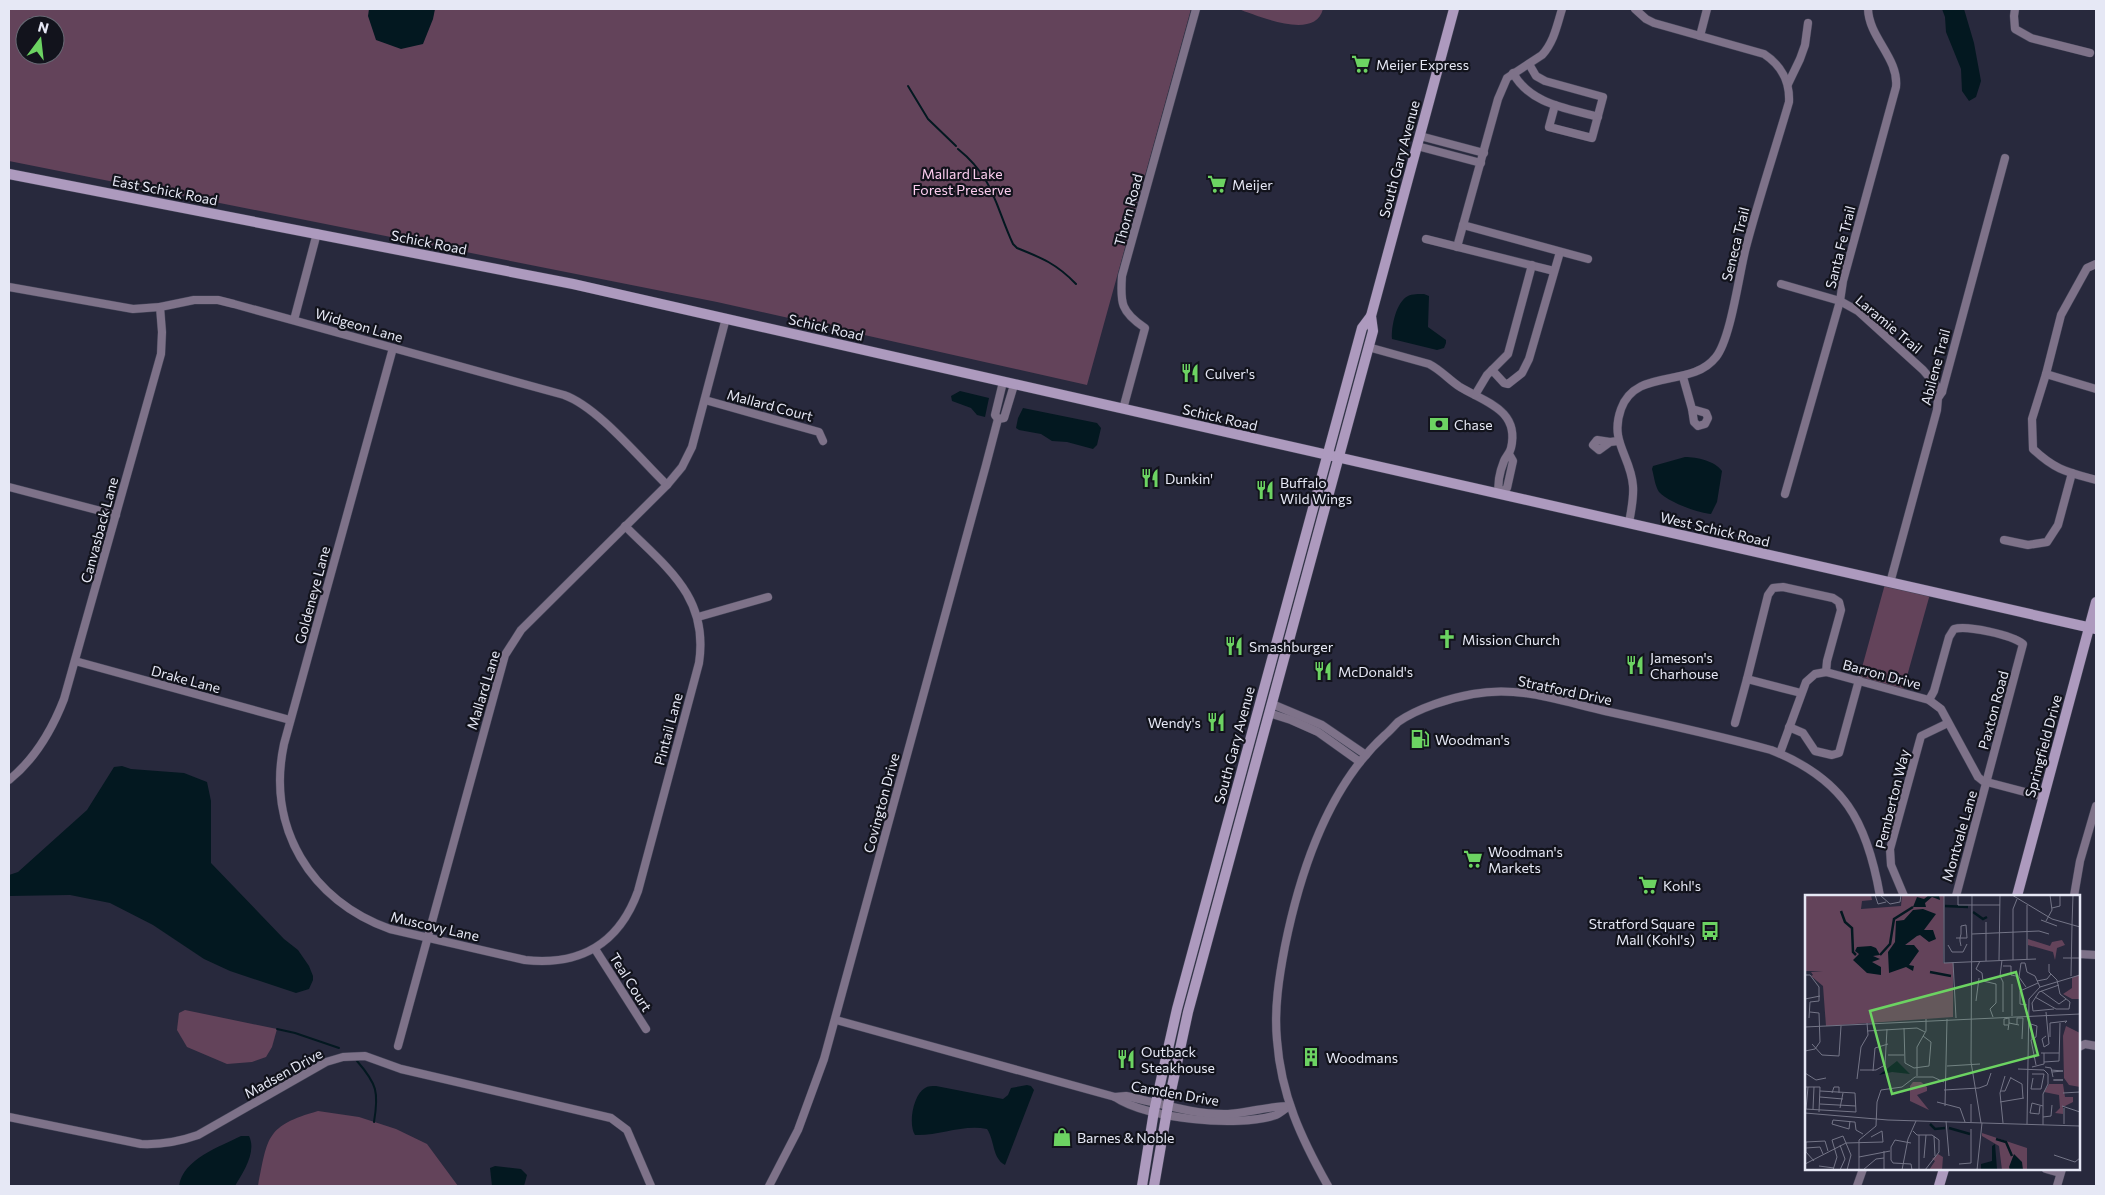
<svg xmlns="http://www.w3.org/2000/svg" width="2105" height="1195" viewBox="0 0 2105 1195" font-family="Commissioner,sans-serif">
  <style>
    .green { fill: #63435a; fill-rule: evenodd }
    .water { fill: #031820 }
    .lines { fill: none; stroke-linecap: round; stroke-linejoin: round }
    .stream { stroke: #031820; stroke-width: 2 }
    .street-casing { stroke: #434457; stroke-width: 9 }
    .secondary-casing { stroke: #434457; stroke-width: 11 }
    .street { stroke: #7e7289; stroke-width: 8 }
    .secondary { stroke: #ad9abe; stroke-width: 10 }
    .labels { text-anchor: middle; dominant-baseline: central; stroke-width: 4.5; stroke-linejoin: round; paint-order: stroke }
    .poi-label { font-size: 14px; fill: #e6e8f5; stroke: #12131c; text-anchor: start }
    .street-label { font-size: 14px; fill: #e6e8f5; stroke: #12131c }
    .park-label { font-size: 14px; fill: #fccdef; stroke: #12131c }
    .inset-river { fill: none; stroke: #031820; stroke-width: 2.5 }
    .inset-road { fill: none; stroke: #747587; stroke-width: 1 }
    .view { fill: #6cd362; fill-opacity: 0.15; stroke: #6cd362; stroke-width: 2.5 }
    .inset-edge { fill: none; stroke: #e6e8f5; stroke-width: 2.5 }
  </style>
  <rect width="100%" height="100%" fill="#28293d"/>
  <g class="green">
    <path d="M9 9H1191L1087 385 717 302 9 161ZM25 25H55V55H25Z"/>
    <path d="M1238 9H1323C1315 41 1259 16 1238 9Z"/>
    <path d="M1885 584 1930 594 1902 694 1858 682Z"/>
    <path d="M185 1010 277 1029 272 1047 266 1057 252 1062 227 1064 187 1047 177 1030 179 1013Z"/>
    <path d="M318 1111 359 1117 396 1129 427 1144 458 1186H258C268 1136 266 1126 318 1111Z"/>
  </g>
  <g class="water">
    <path d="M369 9H435L433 19 423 44 401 49 376 40 368 16Z"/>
    <path d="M1942 9H1964L1974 43 1981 81 1976 97 1969 101 1962 91 1961 69 1946 32 1945 17Z"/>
    <path d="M1424 294 1429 296 1428 327 1446 340V343L1444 348 1437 350 1392 339C1391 327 1396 302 1408 296 1412 294 1419 294 1424 294Z"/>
    <path d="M960 391 989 398 985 417 977 415 971 408 952 401 951 396Z"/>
    <path d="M1023 408 1097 423 1101 428 1097 445 1093 449 1067 442 1052 441 1041 434 1019 430 1016 428 1018 418Z"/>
    <path d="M1685 457C1697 457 1715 461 1722 471L1717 502 1711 514C1698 513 1668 502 1659 492 1655 486 1654 476 1652 469L1653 466Z"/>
    <path d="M122 766 131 769 184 773 207 782 211 801V863L284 939 298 950 309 966 313 976V980L309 989 296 993 230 971 204 959 153 925 110 903 70 895 9 896V875L18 872 87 810 114 767Z"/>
    <path d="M1027 1085 1031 1086 1034 1090 1005 1165C992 1158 995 1141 987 1129 963 1124 939 1136 915 1135 908 1124 913 1095 925 1088 928 1086 932 1086 936 1086L1003 1099 1008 1095 1011 1088Z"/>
    <path d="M241 1136H249C257 1152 243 1173 235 1186H179C183 1159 219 1147 241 1136Z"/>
    <path d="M495 1166 521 1169 527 1175 524 1186H492L490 1168Z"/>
  </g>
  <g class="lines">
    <g class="stream">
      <path d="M908 86 928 119 956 146"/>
      <path d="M958 149C994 178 995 205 1013 244L1017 248C1042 258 1057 264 1076 284"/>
      <path d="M277 1029 295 1033 339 1048"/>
      <path d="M357 1061C377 1084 379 1092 374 1122"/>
    </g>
    <g class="street-casing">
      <g id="street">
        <path d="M2015 9 2014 16 2015 29 2031 38 2090 53"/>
        <path d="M1700 36 1707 9"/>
        <path d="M1529 64 1536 76 1545 81 1603 97 1592 138 1549 127 1555 105"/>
        <path d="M1513 73C1530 104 1566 108 1598 117"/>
        <path d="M1788 84 1800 59 1805 45 1808 23"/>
        <path d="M1420 136 1484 153"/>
        <path d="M1417 146 1481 163"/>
        <path d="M1463 225 1588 259"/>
        <path d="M1426 239 1554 271"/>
        <path d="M1457 247 1498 99 1507 78 1542 55C1554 42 1557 25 1562 9"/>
        <path d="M2096 264 2087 268 2061 315 2046 374 2032 419 2033 449C2055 470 2067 472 2096 480"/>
        <path d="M1781 284 1840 301 1858 311 1923 370 1942 392"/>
        <path d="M9 287 133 309 160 307 194 300H218L234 304 564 395C598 407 640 459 667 485"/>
        <path d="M294 320 317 233"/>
        <path d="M1368 347 1429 364C1441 370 1449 380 1460 387 1485 402 1520 410 1511 448 1510 453 1506 456 1504 461 1500 471 1497 483 1499 494L1507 488 1513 461 1509 454"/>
        <path d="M393 348 284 744C266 828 311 901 390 929L525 960C580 966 619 944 638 891L699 663C709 597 667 568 625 526"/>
        <path d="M1492 370 1504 383 1508 384 1522 373 1529 359 1560 252"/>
        <path d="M2046 374 2096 389"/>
        <path d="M1683 377 1692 409 1694 422 1698 426 1705 424 1708 418 1706 413 1692 409"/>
        <path d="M1475 395 1487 375 1508 354 1532 265"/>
        <path d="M705 400 819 432 823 441"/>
        <path d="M1123 409 1145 328C1121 312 1120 303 1122 276L1196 9"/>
        <path d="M998 419 1004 418 1014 385"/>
        <path d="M1610 442 1597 440 1593 445 1599 450 1610 442 1618 441"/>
        <path d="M9 487 116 515"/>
        <path d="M1785 494 1840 301 1843 281 1896 87C1899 58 1869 38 1868 9"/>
        <path d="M1629 523C1631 511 1634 498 1633 486 1631 456 1609 442 1621 409 1636 367 1691 389 1716 357 1731 338 1739 274 1746 247 1759 198 1775 150 1789 102 1790 82 1781 65 1764 54L1654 23 1646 19 1635 9"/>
        <path d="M2004 540 2028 545 2047 542 2058 525 2072 473"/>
        <path d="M1890 583 1937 410 1938 398 1942 392 2005 158"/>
        <path d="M698 617 768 597"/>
        <path d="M75 661 290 720"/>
        <path d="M1801 693 1747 679 1768 595 1773 588 1783 587 1833 598 1839 602 1841 610 1827 661 1826 672"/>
        <path d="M1929 700 1934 691 1949 637 1954 629C1967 625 2012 635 2023 644L1956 896"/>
        <path d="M1272 704 1322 725 1366 755"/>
        <path d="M1269 713 1291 720 1318 732 1360 762"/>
        <path d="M1735 723 1747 679"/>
        <path d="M1789 727 1803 733 1815 751 1832 755 1839 753 1859 680"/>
        <path d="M1780 753 1806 682 1815 674 1826 672 1929 700 1941 709 1978 777 1983 781 2044 797"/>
        <path d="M9 780C35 759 52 730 64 699L161 354 162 332 160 307"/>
        <path d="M1904 896 1891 865 1890 849 1921 736 1948 723"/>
        <path d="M2074 896 2080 861 2096 806"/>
        <path d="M595 949 646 1029"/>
        <path d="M2079 954 2096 955"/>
        <path d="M836 1020 1115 1097C1147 1119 1238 1128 1276 1115 1280 1113 1285 1109 1289 1106"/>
        <path d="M398 1046 505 655 521 630 667 485 682 467 692 447 726 318"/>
        <path d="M2079 1047 2085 1044 2096 1046"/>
        <path d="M1115 1097 1126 1096C1159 1103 1194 1115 1228 1114 1249 1113 1268 1106 1289 1106"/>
        <path d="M9 1117 141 1144C162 1145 178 1142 198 1135L326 1062 343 1057 365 1056 401 1069 611 1118 627 1130 651 1186"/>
        <path d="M2046 1169 2060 1173"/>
        <path d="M769 1186 798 1130 824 1059 986 465 998 419 995 415 1003 382"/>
        <path d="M1328 1186C1301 1138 1281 1095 1277 1040 1274 1009 1279 977 1285 946 1300 872 1328 787 1385 735 1390 731 1394 726 1398 722 1418 708 1450 698 1473 694 1519 685 1561 701 1605 711 1661 723 1716 735 1771 750 1844 779 1867 821 1880 896"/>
        <path d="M1857 1186 1863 1169"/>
        <path d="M2057 1186 2062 1169"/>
      </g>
    </g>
    <g class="secondary-casing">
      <g id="secondary">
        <path d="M9 174 573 284 2096 629"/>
        <path d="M2017 896 2096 602"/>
        <path d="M1142 1186 1154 1111 1177 1009 1362 328 1371 316"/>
        <path d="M1154 1186 1168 1105 1188 1012 1373 331 1371 316 1454 9"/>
        <path d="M1939 1186 1944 1169"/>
      </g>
    </g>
    <use href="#street" class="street"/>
    <use href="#secondary" class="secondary"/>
  </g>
  <defs>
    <g id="supermarket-bare" transform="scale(1.5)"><path d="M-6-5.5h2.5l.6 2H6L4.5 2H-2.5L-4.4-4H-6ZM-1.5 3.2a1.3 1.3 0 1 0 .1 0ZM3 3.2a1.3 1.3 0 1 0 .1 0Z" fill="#6cd362" stroke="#12131c" stroke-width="2.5" paint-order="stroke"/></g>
    <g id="restaurant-bare" transform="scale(1.5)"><path d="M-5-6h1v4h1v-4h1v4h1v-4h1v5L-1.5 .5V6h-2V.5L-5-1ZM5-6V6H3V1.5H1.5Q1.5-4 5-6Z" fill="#6cd362" stroke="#12131c" stroke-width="2.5" paint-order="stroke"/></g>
    <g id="bank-bare" transform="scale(1.5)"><path d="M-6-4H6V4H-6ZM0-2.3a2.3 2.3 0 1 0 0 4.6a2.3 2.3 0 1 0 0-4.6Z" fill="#6cd362" stroke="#12131c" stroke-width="2.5" paint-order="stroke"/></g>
    <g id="church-bare" transform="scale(1.5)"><path d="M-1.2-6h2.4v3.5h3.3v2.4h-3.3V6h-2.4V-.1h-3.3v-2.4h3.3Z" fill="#6cd362" stroke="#12131c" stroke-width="2.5" paint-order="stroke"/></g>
    <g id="fuel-bare" transform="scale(1.5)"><path d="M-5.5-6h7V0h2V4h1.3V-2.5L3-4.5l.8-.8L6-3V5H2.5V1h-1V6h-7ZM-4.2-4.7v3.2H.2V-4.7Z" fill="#6cd362" stroke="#12131c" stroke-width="2.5" paint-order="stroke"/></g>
    <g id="bus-bare" transform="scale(1.5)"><path d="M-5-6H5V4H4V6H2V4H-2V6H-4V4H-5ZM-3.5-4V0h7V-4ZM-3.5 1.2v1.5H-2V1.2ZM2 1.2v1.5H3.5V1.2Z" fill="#6cd362" stroke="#12131c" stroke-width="2.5" paint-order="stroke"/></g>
    <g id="building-bare" transform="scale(1.5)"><path d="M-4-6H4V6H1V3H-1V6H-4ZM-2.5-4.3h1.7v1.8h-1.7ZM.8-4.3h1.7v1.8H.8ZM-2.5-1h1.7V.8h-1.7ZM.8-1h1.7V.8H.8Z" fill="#6cd362" stroke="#12131c" stroke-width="2.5" paint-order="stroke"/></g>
    <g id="shop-bare" transform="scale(1.5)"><path d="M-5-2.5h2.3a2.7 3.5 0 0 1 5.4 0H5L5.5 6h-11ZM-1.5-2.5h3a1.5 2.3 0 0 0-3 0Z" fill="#6cd362" stroke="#12131c" stroke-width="2.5" paint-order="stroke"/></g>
  </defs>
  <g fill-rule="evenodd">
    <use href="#supermarket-bare" x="1361" y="64"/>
    <use href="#supermarket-bare" x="1217" y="184"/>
    <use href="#restaurant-bare" x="1190" y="373"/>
    <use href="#bank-bare" x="1439" y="424"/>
    <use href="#restaurant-bare" x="1150" y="478"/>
    <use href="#restaurant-bare" x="1265" y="490"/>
    <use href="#church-bare" x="1447" y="639"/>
    <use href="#restaurant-bare" x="1234" y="646"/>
    <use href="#restaurant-bare" x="1635" y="665"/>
    <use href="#restaurant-bare" x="1323" y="671"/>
    <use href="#restaurant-bare" x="1216" y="722"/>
    <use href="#fuel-bare" x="1420" y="739"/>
    <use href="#supermarket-bare" x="1473" y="859"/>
    <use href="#supermarket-bare" x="1648" y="885"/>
    <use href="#bus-bare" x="1710" y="931"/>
    <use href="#building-bare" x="1311" y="1057"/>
    <use href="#restaurant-bare" x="1126" y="1059"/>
    <use href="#shop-bare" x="1062" y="1137"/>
  </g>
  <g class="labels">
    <g class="poi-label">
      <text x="1376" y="64">Meijer Express</text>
      <text x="1232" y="184">Meijer</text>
      <text x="1205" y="373">Culver's</text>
      <text x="1454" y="424">Chase</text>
      <text x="1165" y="478">Dunkin'</text>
      <text x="1280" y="482">Buffalo<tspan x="1280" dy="16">Wild Wings</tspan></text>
      <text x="1462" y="639">Mission Church</text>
      <text x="1249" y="646">Smashburger</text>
      <text x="1650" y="657">Jameson's<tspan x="1650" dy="16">Charhouse</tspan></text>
      <text x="1338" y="671">McDonald's</text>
      <text x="1201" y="722" text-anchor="end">Wendy's</text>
      <text x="1435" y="739">Woodman's</text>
      <text x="1488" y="851">Woodman's<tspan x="1488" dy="16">Markets</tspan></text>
      <text x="1663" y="885">Kohl's</text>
      <text x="1695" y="923" text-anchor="end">Stratford Square<tspan x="1695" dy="16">Mall (Kohl's)</tspan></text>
      <text x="1141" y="1051">Outback<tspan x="1141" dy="16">Steakhouse</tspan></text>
      <text x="1326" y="1057">Woodmans</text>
      <text x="1077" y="1137">Barnes &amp; Noble</text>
    </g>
    <g class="street-label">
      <text transform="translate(1399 159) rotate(-75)">South Gary Avenue</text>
      <text transform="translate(165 190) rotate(11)">East Schick Road</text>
      <text transform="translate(1128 210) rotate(-75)">Thorn Road</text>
      <text transform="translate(429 242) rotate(11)">Schick Road</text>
      <text transform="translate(1735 244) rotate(-76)">Seneca Trail</text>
      <text transform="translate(1840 247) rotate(-76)">Santa Fe Trail</text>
      <text transform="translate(1889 324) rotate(40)">Laramie Trail</text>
      <text transform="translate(359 325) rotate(16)">Widgeon Lane</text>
      <text transform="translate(826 327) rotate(13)">Schick Road</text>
      <text transform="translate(1935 367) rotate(-75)">Abilene Trail</text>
      <text transform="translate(770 405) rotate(15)">Mallard Court</text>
      <text transform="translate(1220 417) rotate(13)">Schick Road</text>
      <text transform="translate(1715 529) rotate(13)">West Schick Road</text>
      <text transform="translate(99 530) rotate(-75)">Canvasback Lane</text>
      <text transform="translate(312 595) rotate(-75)">Goldeneye Lane</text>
      <text transform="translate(1882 674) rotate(15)">Barron Drive</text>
      <text transform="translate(186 679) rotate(15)">Drake Lane</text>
      <text transform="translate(483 690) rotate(-73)">Mallard Lane</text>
      <text transform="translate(1565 690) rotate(12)">Stratford Drive</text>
      <text transform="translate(1993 710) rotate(-75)">Paxton Road</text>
      <text transform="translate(668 729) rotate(-75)">Pintail Lane</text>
      <text transform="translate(1234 745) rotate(-75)">South Gary Avenue</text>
      <text transform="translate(2043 746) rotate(-75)">Springfield Drive</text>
      <text transform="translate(1892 799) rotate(-76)">Pemberton Way</text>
      <text transform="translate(881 803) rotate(-75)">Covington Drive</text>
      <text transform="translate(1959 836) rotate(-74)">Montvale Lane</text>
      <text transform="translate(435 926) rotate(13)">Muscovy Lane</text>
      <text transform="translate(631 982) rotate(58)">Teal Court</text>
      <text transform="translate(283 1073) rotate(-29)">Madsen Drive</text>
      <text transform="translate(1175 1093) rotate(10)">Camden Drive</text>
    </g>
    <g class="park-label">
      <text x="962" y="173">Mallard Lake<tspan x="962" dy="16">Forest Preserve</tspan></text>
    </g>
  </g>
  <g transform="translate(1805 895)">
    <rect width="275" height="275" fill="#28293d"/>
    <path d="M0 0H66L67 5 57 6 56 14 96 11 97 0H139L138 68H148V122L21 131 18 91 6 81 8 80 6 77 18 76H0ZM223 44 245 51 247 47 257 45 260 50 252 53 250 65 248 57 223 50ZM275 79V104H267L258 99 267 93V83ZM261 131 275 138V192L264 190 259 183 258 141ZM108 187H116L122 192V196L112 200 124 215 105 206V191ZM244 189H258L260 202H268V207L258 212V219L250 218 255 213 254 200 239 197ZM177 238 222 253V275H197L194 251 177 241ZM133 259 138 262 137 275H124L130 266 127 264Z" fill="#63435a"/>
    <path d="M124 0H134L135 5 127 2 120 8 121 12H108L112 2 119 4ZM118 14 131 19 119 35H128L131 44 124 47 115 40 112 41 100 50H109L114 56 104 70 109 71 108 76 101 72 84 78 83 57 90 47 91 26 99 25 108 15ZM66 51 71 53 75 60 68 61 75 64 67 67 76 72V80L62 78 48 65 54 59 50 56 52 52ZM92 166 105 179 87 177 74 180ZM190 249 192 274 176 275V269L187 266V251ZM209 259 217 267 218 275H205L204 272Z" fill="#031820"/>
    <path class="inset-river" d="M140 11 163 12M36 16 40 27 47 33 48 57 51 60M168 17 178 24 182 22M75 60 85 49 89 24 108 12M125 77 146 81M125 229 130 234 140 233M144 233 165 239M191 244 201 247 207 261"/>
    <path class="inset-road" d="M70 0 73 9 81 7M75 0 85 9 95 7 96 0M139 0V68L231 64M153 0V10H195M167 0 166 167 176 228M207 0 247 24 275 32M247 13 255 11V0M236 25 252 31M241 26 247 15 245 0M267 30 268 0M167 39 234 36 244 39M151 43H162L161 30 156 31V39L155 43V46L156 51M143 50 147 57H158L162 49M258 63H275M222 64V10M194 65 195 0M197 65 195 81 198 87V117M208 65V14L212 4M175 66 171 74 177 78 178 86 191 89V108L185 114 188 122M181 66V27M148 67 151 123M244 69V77L252 85M198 71H206V80L211 81M0 80H5L14 92V106L5 107 4 123M266 81 267 30M232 86 242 84 246 79M221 92 214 82 216 68H220L222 77 230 81 235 92M236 96 254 109 261 104M230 102 251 114H264L265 107 255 99 252 85M0 104 15 101M171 106 174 83M222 110 215 109V96L233 88M249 114 228 116 227 108 234 97 254 90M207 121V89M212 129V123H218L217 144M203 130H199V124L204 123V128M0 132 275 119M99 133 100 168 109 173 124 171M203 135 204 128 214 130M62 136 112 133 120 137M118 141 126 147 124 171M241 141 237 144 239 152 244 149 241 117M245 142V128L262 126 260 128M227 144 226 129 232 131M7 149 17 160 34 161 36 131M0 156 10 154 15 147 14 118 5 117M236 158H254M83 160H99M239 167 254 166 255 128M231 170 226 145 231 142 232 131M142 171 175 169M227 172 239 169V158M240 172 246 173 248 182M213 174 239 175 243 179V189L238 199V230M55 175H71L80 170 82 134M246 175 258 176 247 177M68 176 70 153 83 149M0 178 11 185 21 183M227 179H239L236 194H226L228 183M112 181V152L121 136V124M206 183 217 189 218 203M52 184 56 152 63 140 62 128M248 185H258H249M0 192H15L14 217M139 195 174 193 182 190 186 178M196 196H200L206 182M27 198 29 192H34V198M258 198 275 197M15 202 38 204M132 207 155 213 160 227M195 207 219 203M15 209 51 211M140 211 142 124M235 211 234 219 225 218 227 208 238 211M257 211 275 217M35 213 38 198M0 214 51 217 50 198 15 196M1 214 3 192M8 214 9 192M0 218 83 225 275 231M238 222 246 221 247 210M45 226 44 234 27 229 28 225 49 227H50L51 235 58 239M141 226 144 261M166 227V209M198 228 195 198 200 181M222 229 224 104 235 92 275 80M259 229V213M108 236 112 240H127L134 245V257L120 275M129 241 130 261M106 248 90 245 86 252V265L88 268 106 269 107 275M1 253 15 252 18 259M79 256V275M249 260 270 267 275 263M54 262 85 256M119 263 121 240M9 266 1 257V247L20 246 23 256M0 269 41 248 78 247 77 236 66 242M154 269 166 268V234M14 271 29 273M28 275 32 262 27 245 38 241 46 260 42 275M35 275 40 264 35 250M54 275V245L71 231 72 207 76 195 97 192 110 182H128L139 187M58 275 71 264 79 263M97 275 103 244 111 226M114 275V240M172 275 177 228"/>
    <path class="view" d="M211 77 233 160 87 199 65 116Z"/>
    <rect width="275" height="275" class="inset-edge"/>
  </g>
  <rect width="2105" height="1195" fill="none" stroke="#e6e8f5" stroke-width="20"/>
  <g transform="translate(40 40) rotate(15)"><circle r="24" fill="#12131c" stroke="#676873"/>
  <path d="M0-4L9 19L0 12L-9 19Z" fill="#6cd362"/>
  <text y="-8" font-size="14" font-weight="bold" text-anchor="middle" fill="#e6e8f5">N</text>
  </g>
</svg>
